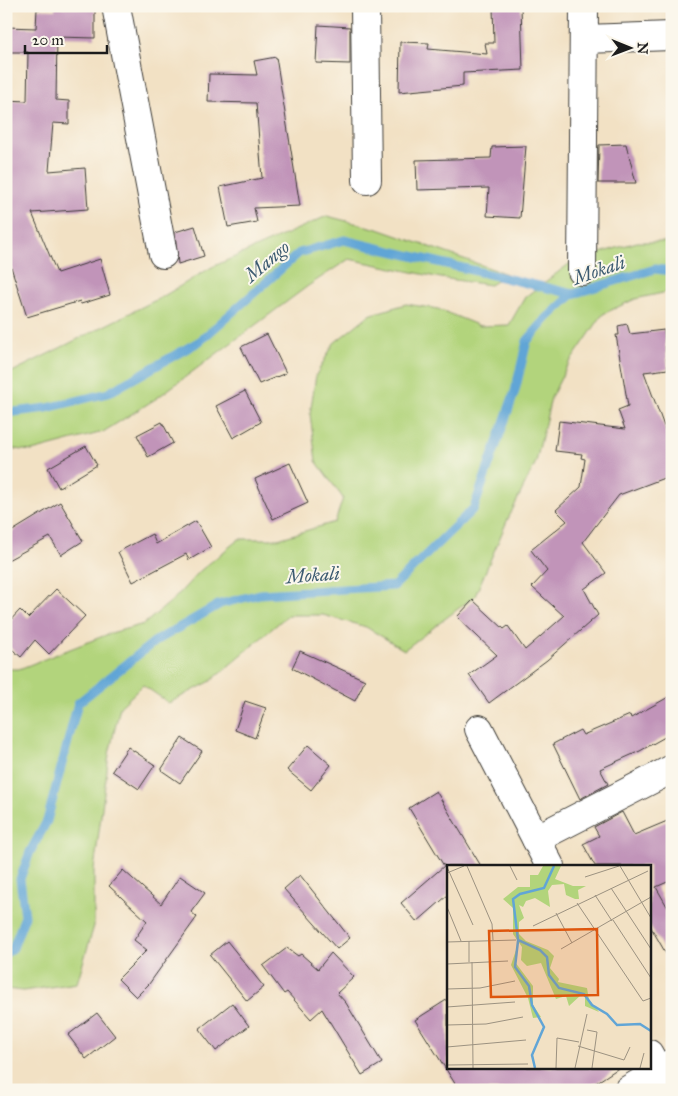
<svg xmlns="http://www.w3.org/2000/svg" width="678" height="1096" viewBox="0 0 678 1096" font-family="'IM FELL Great Primer',serif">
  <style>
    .green { fill: #b2d47b; stroke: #67784c }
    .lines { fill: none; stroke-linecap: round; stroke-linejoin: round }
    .stream { stroke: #61a5d6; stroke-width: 9 }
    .building { fill: #c194b9 }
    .minor-casing { stroke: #3c3a35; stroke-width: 30 }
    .minor { stroke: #fff; stroke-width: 28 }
    .labels { text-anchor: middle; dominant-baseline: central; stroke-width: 4; stroke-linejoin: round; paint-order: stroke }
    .water-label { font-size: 19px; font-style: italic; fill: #3b5a70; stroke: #fbf7ec }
    .inset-river { fill: none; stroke: #61a5d6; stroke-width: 2.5 }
    .inset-road { fill: none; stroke: #9c9281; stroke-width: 1 }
    .view { fill: #de560d; fill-opacity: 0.15; stroke: #de560d; stroke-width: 2.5 }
    .inset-edge { fill: none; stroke: #1c1c1c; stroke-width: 2.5 }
  </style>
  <rect width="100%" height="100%" fill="#fbf7ec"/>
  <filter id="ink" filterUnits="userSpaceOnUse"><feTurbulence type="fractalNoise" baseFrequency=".02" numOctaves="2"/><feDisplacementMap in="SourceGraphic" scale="10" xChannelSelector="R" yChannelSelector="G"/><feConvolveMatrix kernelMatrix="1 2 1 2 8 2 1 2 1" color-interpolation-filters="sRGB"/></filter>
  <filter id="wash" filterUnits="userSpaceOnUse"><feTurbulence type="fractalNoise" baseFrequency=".0096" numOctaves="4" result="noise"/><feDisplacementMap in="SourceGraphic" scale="20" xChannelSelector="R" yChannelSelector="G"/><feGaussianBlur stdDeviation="1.12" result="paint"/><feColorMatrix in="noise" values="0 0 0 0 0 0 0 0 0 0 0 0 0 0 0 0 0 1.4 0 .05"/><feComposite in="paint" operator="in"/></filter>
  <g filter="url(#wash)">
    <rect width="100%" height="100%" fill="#f2e1c4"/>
    <g class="green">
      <path d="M327 216 378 229 507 274 490 285 441 278 349 259 308 286 157 398 103 432 32 451 6 448V375L162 297 212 267Z"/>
      <path d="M637 242H672V291L635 299 603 314 566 368 551 398 536 462 507 521 475 596 404 650 366 627 323 615H288L211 681 169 703 143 685 120 707 109 754 94 870V926L77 983 23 991 6 989V669H19L111 633 144 624 174 599 200 571 239 539H278L335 522 343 498 316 461 310 414 316 375 334 343 369 315 406 304 438 309 480 326 509 325 525 297 573 261Z"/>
    </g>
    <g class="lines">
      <g class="stream">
        <path d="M6 413 47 408 108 393 200 341 299 253 344 240 573 294"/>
        <path d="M6 953 13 948 25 916 20 879 30 852 47 821 78 703 154 642 220 604 260 594 394 586 474 508 515 391 527 341 547 318 573 294 655 269 672 271"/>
      </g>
    </g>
    <g id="blocks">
      <g class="building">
        <path d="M493 6H521L523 70 463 73V86L399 92 400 42 429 43 428 49 487 54 485 43H494Z"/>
        <path d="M55 7 95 8V38L57 37 56 100 69 101V124L53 123 49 171 85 168 88 209 32 213 57 273 100 259 110 295 81 304 80 301 27 317 11 267 6 269V216L11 215 6 190V100L27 101 28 52H6V27L36 28 37 9 55 10Z"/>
        <path d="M318 25 350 27V64L316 63Z"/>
        <path d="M276 57 300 206 254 208 257 222 228 227 220 187 262 178 256 103 208 102 209 74 257 75 254 61Z"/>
        <path d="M626 144 636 183H598L599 145Z"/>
        <path d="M526 146 520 218 487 216 489 188 417 190 416 160 491 158 492 147Z"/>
        <path d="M195 226 204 256 178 264 175 232Z"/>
        <path d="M627 324 630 334 664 330 668 369 644 372 672 448V475L619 495 583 542 606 573 584 589 598 615 547 660 489 703 469 675 497 655 457 617 473 600 504 629 508 626 525 650 564 616 532 587 547 571 531 550 567 521 556 510 581 487 585 459 581 458 582 454 555 451 559 421 625 429 618 410 628 406 616 335H619L618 326Z"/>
        <path d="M267 334 286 373 259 384 241 347Z"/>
        <path d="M245 391 261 422 233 438 216 406Z"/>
        <path d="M162 422 173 443 148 457 137 435Z"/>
        <path d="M86 446 97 465 59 488 48 468Z"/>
        <path d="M290 463 308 503 273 519 255 479Z"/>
        <path d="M60 502 83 541 61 555 50 537 6 561V535Z"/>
        <path d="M196 521 211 547 189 560 186 554 133 582 118 552 152 534 156 544Z"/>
        <path d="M56 589 85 616 49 654 35 640 21 657 6 644V625L20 610 28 618Z"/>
        <path d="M300 651 365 680 355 701 292 668Z"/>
        <path d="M672 695V733L640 751 600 769 608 784 580 799 553 744 580 730 583 735 630 715 631 718Z"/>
        <path d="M245 701 266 708 255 738 235 730Z"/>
        <path d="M182 738 202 751 180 783 161 770Z"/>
        <path d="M308 745 331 765 311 790 287 770Z"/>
        <path d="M128 747 155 765 139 789 112 771Z"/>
        <path d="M436 791 481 866H448V895L417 922 401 903 444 866 409 808Z"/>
        <path d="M622 812 634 835 672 819V880L656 887 672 915V964L649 924V866H595L583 844 599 836 594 827Z"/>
        <path d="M123 870 161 904 180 876 205 893 191 912 197 917 149 984 136 997 118 979 147 950 134 940 147 921 109 886Z"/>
        <path d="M300 875 350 938 337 949 284 889Z"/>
        <path d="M227 941 264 987 247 1001 210 955Z"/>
        <path d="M287 948 298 956 301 954 318 969 331 953 354 977 337 993 346 1003 382 1063 362 1075 322 1009 311 1019 287 992 284 994 263 966Z"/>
        <path d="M448 999V1067H620L585 1090H459L415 1020Z"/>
        <path d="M232 1003 249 1026 216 1051 199 1029Z"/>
        <path d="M97 1013 115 1036 86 1059 68 1035Z"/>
      </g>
    </g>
  </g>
  <g filter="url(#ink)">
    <use href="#blocks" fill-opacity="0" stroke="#3c3a35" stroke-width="1"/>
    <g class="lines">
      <g class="minor-casing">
        <g id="minor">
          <path d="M116 6 163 254"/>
          <path d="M365 6 367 180"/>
          <path d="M585 39 672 36"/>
          <path d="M582 271 584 6"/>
          <path d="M479 729 550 866"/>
          <path d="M536 839 672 769"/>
          <path d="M649 1054 669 1090"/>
          <path d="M628 1090 672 1063"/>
        </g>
      </g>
      <use href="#minor" class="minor"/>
    </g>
  </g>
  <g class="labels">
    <g class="water-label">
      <text transform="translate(267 261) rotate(-40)">Mango</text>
      <text transform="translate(599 270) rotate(-19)">Mokali</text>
      <text transform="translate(313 575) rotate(-4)">Mokali</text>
    </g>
  </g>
  <g transform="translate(447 865)">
    <rect width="204" height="204" fill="#f2e1c4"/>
    <path d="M96 1H114L108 14 126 21H139L131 25 132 34H128L119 30 117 19 105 20 101 26 103 42 88 33 79 36 76 42 72 40 77 53 72 57V69L79 76 101 85 107 91 103 103 112 114 111 117 140 123 142 135 152 147 138 141V132L134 130 122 141 119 131 109 134 94 98 80 101 74 95 75 82 66 69V43L56 34 71 22H83V10H91ZM70 82 68 97 86 121V140L94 152 86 153 81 133 64 100Z" fill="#b2d47b"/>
    <path class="inset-river" d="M107 1 97 23 73 29 66 34 71 75 93 85 100 92 102 110 112 123 137 129 145 140 160 149 170 160 193 159 204 166M71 76 68 102 82 121 85 140 97 162 85 190 88 203"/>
    <path class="inset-road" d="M20 1 45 59 46 75M63 1 70 15M173 1 204 53M0 2 26 60M0 8 17 1M138 12 172 1M164 23 204 84M148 30 165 56M130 38 196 136 204 133M0 42 14 76M109 48 125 78M166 55 204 113M86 61 201 6M22 76V97M0 77 69 75M114 84 204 32M25 97 26 203M0 99 61 96M0 124 33 123 68 116M0 142 68 137M0 160 39 159 76 152M140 165 150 167 145 203M131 181 177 195 183 182M0 182 79 175M0 200 81 199M109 203 110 173 132 177M128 203 140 149M193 203 197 188"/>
    <path class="view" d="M150 64 151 130 44 132 42 66Z"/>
    <rect width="204" height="204" class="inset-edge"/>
  </g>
  <rect width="678" height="1096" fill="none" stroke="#fbf7ec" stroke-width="25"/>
  <g transform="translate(630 48) rotate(91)" stroke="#fbf7ec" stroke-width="4" paint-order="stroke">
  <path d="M0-4L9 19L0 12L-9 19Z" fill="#1c1c1c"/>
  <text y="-8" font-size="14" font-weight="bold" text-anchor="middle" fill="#1c1c1c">N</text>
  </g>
  <path d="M25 45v8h82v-8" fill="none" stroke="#1c1c1c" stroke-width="2.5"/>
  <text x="32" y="45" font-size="15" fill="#1c1c1c" stroke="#fbf7ec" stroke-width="4" paint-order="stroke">20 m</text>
</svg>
